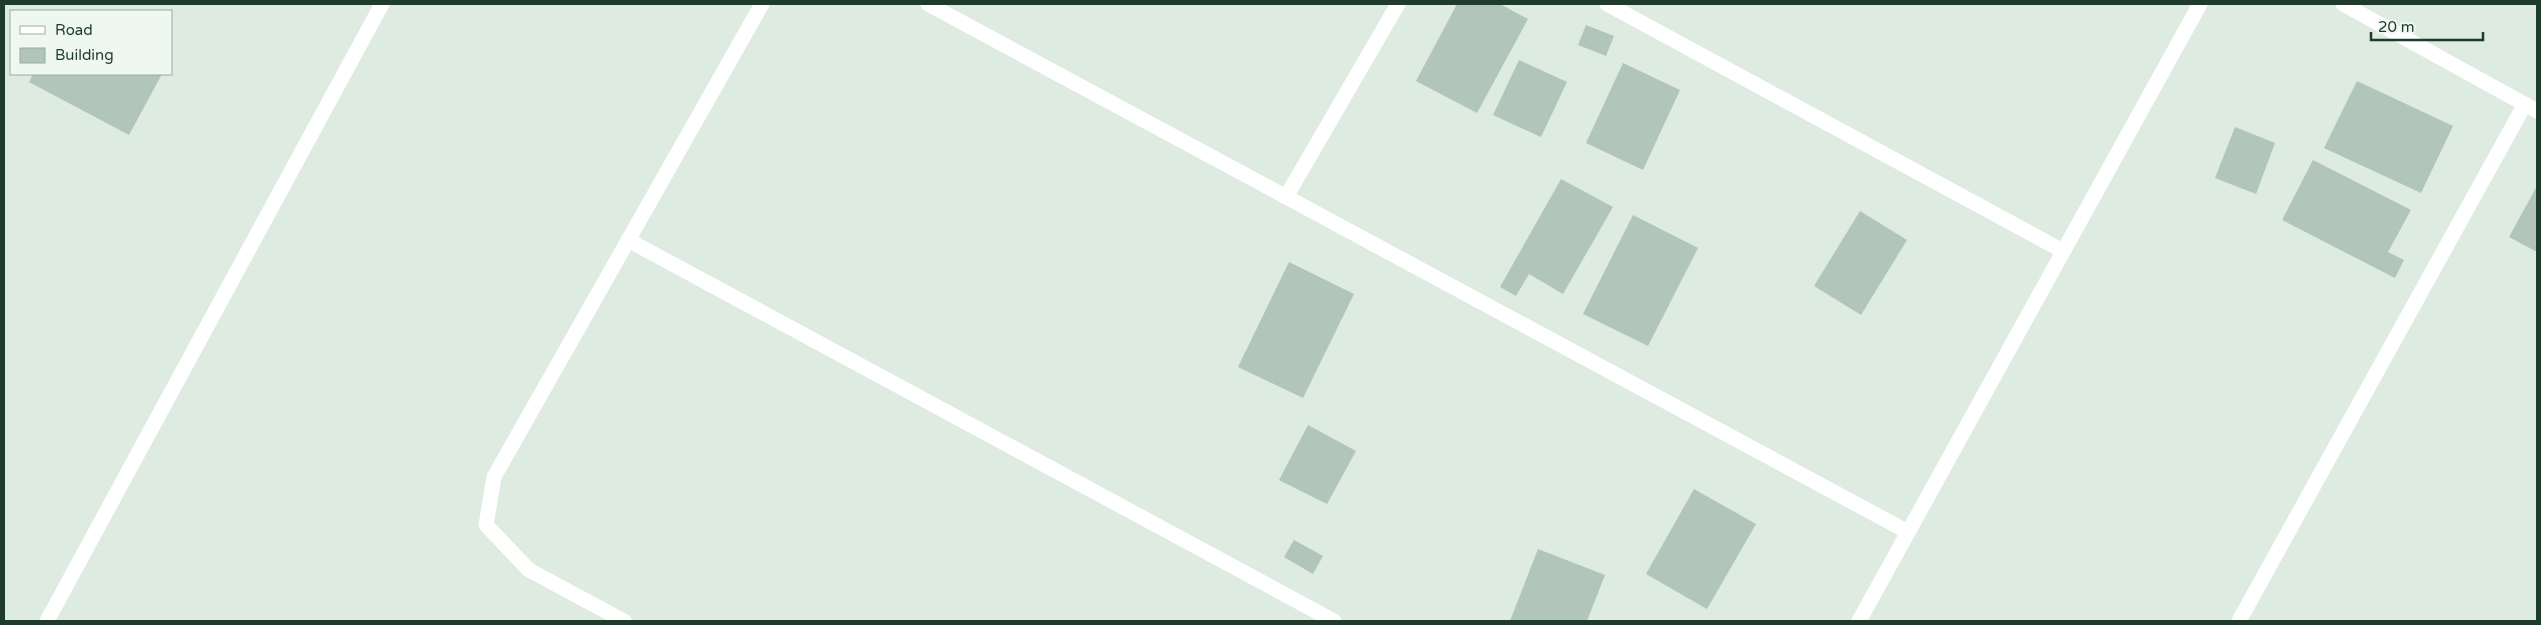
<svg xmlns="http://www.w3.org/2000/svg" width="2541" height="625" viewBox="0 0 2541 625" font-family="'Varela Round',sans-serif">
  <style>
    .building { fill: #b2c5ba }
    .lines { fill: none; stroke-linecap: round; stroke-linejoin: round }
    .street { stroke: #fff; stroke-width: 15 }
  </style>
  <rect width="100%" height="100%" fill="#ddebe1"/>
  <g class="building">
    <path d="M1457 4H1500L1528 19 1477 113 1416 81Z"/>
    <path d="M1586 25 1614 36 1606 56 1578 45Z"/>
    <path d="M1519 60 1567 82 1541 137 1493 115Z"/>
    <path d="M1623 63 1680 90 1643 170 1586 143Z"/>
    <path d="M33 74H162L129 135 29 82Z"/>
    <path d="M2357 81 2453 126 2421 193 2324 148Z"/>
    <path d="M2235 127 2275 143 2256 194 2215 178Z"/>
    <path d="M2313 160 2411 210 2388 252 2404 260 2395 278 2282 220Z"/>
    <path d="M1561 179 1613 207 1563 294 1529 274 1516 296 1500 287Z"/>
    <path d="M2537 186V252L2509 237Z"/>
    <path d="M1860 211 1907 240 1861 315 1814 286Z"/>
    <path d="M1633 215 1698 248 1648 346 1583 314Z"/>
    <path d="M1289 262 1354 294 1303 398 1238 367Z"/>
    <path d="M1308 425 1356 451 1327 504 1279 480Z"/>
    <path d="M1694 489 1756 524 1707 609 1646 574Z"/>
    <path d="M1294 540 1323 556 1313 574 1284 557Z"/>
    <path d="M1538 549 1605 575 1587 621H1510Z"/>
  </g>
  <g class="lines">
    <g class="street">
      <path d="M928 4 1908 532"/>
      <path d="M1607 4 2063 251"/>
      <path d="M2343 4 2537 111"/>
      <path d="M1286 197 1398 4"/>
      <path d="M628 240 1334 621"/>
      <path d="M47 621 382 4"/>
      <path d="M624 621 529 570 486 525 494 477 762 4"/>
      <path d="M1859 621 2200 4"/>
      <path d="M2239 621 2525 104"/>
    </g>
  </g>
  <rect width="2541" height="625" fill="none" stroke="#1e3b2c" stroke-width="10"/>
  <rect x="10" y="10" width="162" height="65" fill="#eef7f0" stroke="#9baca2"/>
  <rect x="20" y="26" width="25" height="8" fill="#ffffff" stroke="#9baca2"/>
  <text x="55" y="35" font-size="15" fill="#1e3b2c">Road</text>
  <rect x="20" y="48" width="25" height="15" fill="#b2c5ba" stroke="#9baca2"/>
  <text x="55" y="60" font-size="15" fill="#1e3b2c">Building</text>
  <path d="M2371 32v8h112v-8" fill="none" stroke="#1e3b2c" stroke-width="2.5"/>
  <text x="2378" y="32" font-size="15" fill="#1e3b2c" stroke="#eef7f0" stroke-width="4" paint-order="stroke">20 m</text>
</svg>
